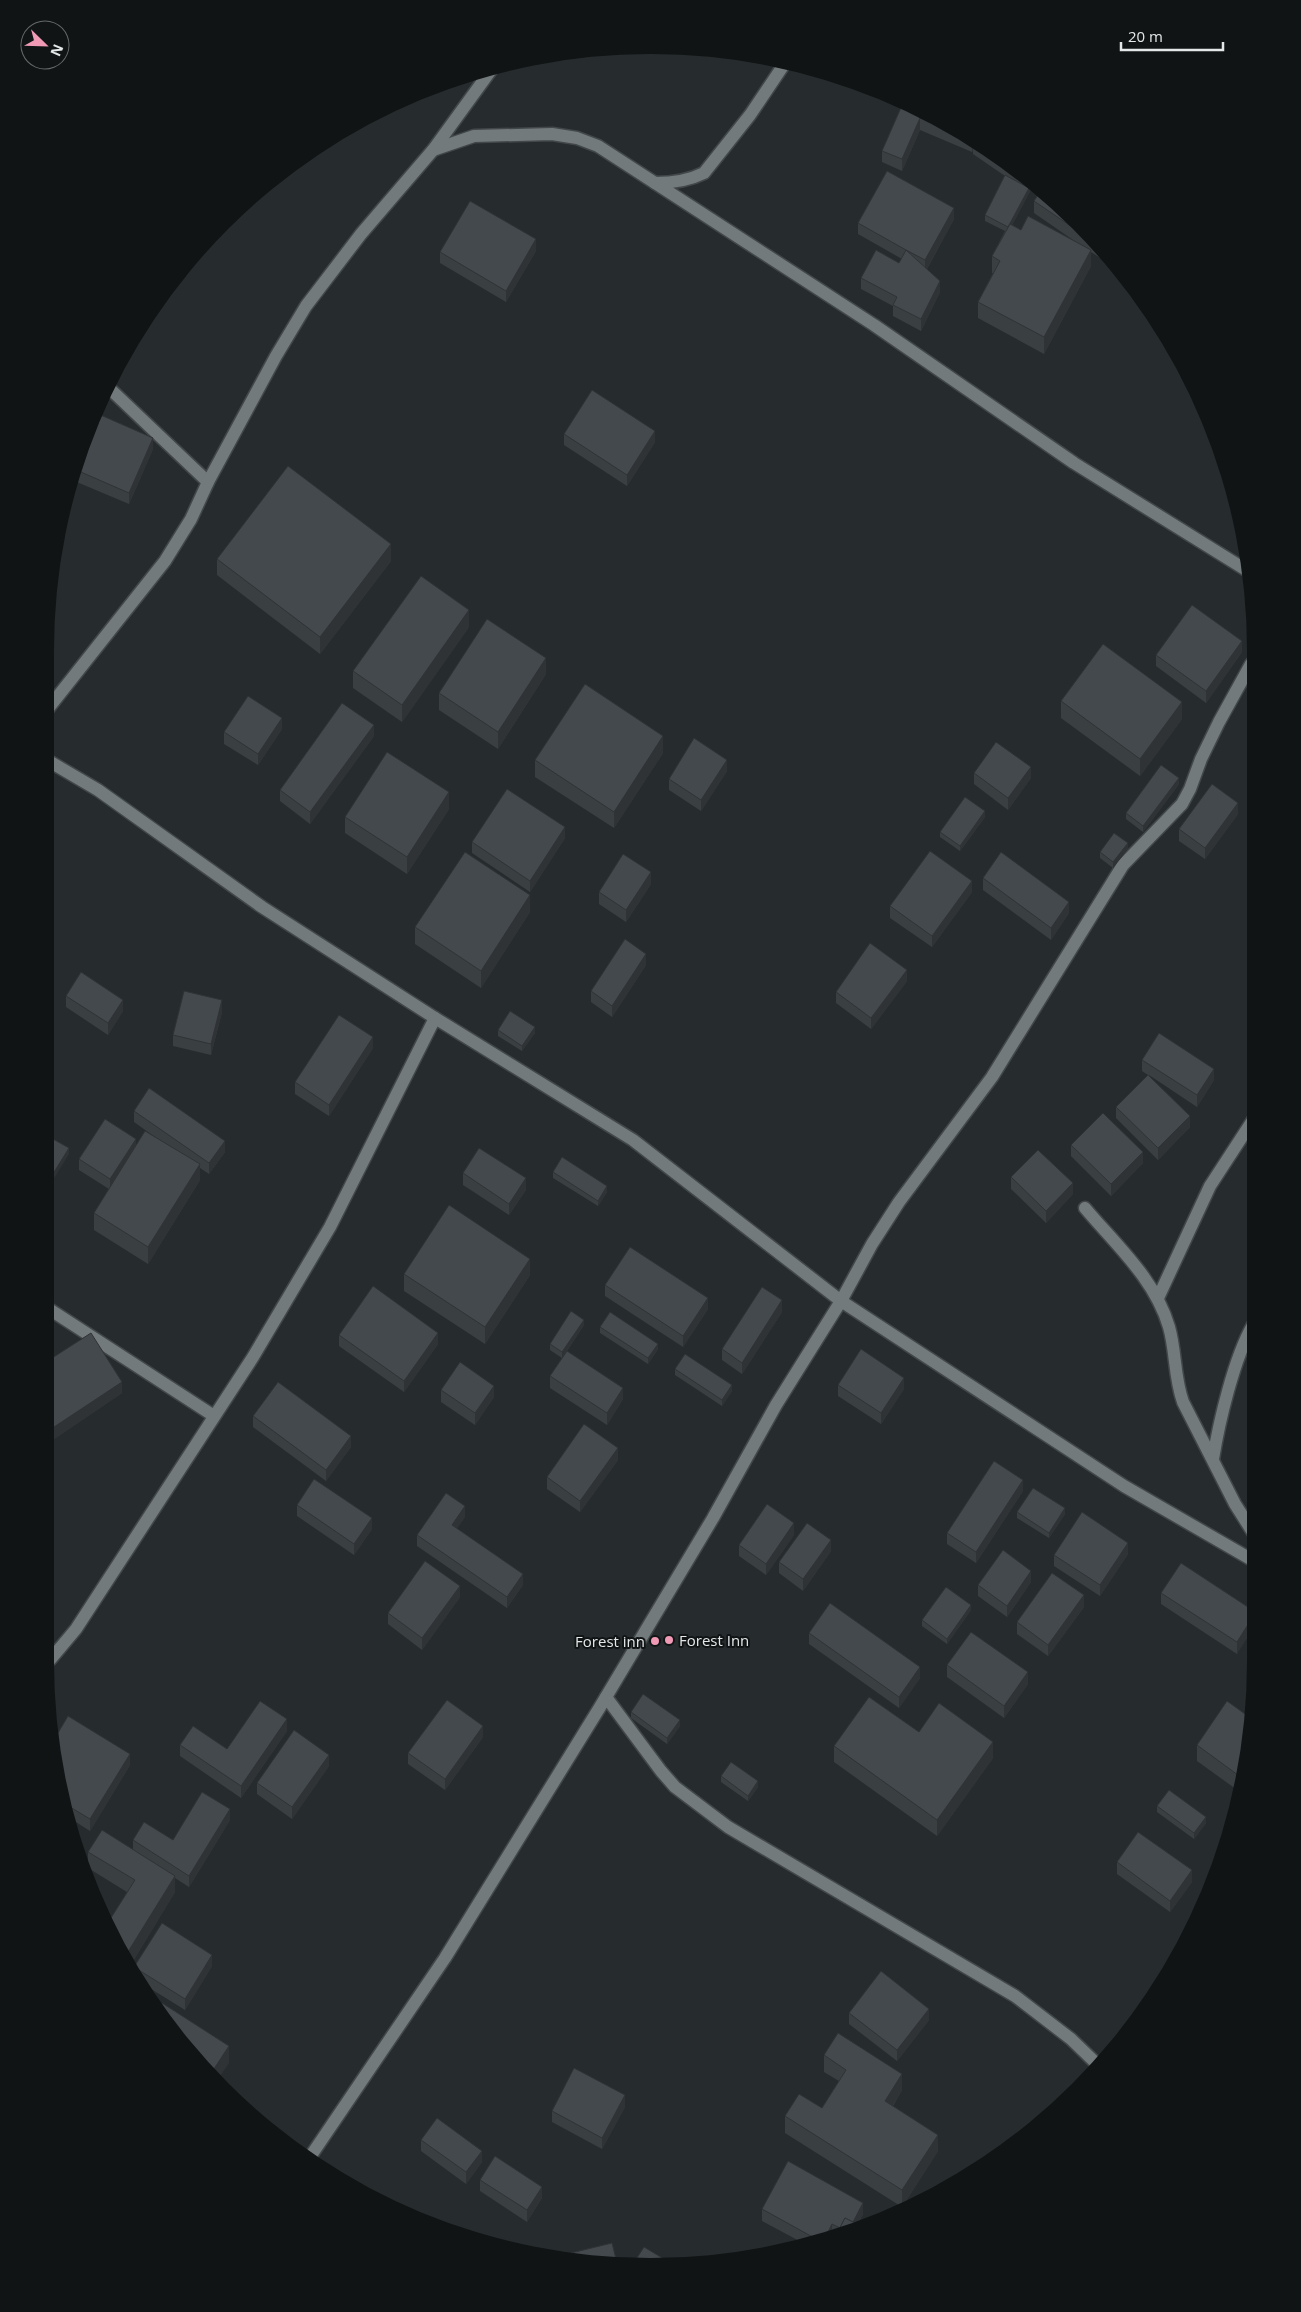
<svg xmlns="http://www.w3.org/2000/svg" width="1301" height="2312" viewBox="0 0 1301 2312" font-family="'Open Sans',sans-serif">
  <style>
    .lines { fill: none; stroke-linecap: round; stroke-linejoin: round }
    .minor-casing { stroke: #424849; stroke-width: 15 }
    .minor { stroke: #737a7c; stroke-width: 12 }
    .wall { fill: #3a3f42 }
    .shaded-wall { fill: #303336 }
    .building { fill: #44494d; stroke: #303336 }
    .poi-dot { fill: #f09ab6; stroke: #111415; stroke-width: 2 }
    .labels { text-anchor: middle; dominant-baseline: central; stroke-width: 4; stroke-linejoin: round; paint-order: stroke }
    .poi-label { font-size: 15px; fill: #e4e8e9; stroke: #111415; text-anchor: start }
  </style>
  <rect width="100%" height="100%" fill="#262c2e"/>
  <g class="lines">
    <g class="minor-casing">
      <g id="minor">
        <path d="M433 150 474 136 552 134 577 138 598 146 874 325 1074 463 1251 573"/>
        <path d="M655 183C673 183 688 181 704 173L750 115 785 63"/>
        <path d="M108 387 208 482"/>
        <path d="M47 710 165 561 191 519 208 482 276 356 306 306 361 234 433 150 494 66"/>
        <path d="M47 760 98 790 262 907 435 1018 633 1140 841 1301 1124 1486 1254 1561"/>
        <path d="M1085 1208C1116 1245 1155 1279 1169 1327 1176 1351 1174 1377 1183 1402L1235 1504 1254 1534"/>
        <path d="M1158 1298 1210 1186 1253 1120"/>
        <path d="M49 1309 214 1416"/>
        <path d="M1213 1459C1219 1422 1234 1358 1253 1325"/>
        <path d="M50 1660 76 1629 253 1357 330 1227 435 1018"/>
        <path d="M606 1697 661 1771 675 1787 728 1827 1015 1996 1071 2039 1100 2067"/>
        <path d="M308 2160 445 1958 600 1707 713 1518 776 1405 841 1301 872 1244 899 1202 992 1077 1123 865 1182 804 1190 789 1201 759 1219 722 1251 664"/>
      </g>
    </g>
    <use href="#minor" class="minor"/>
  </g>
  <g class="wall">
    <path d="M723 50H730L741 53 737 58Z"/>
    <path d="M903 103 954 126 1033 187 1029 193 1012 225 1021 230 1076 242 1034 213V201L1078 222 1105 254 1102 259 1091 252V266L1044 354 978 318V302L993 273H992V256L1005 231 985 221V215L1005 176 973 154V150L972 152 920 130 902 171 882 162V151Z"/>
    <path d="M954 219 927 269 940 292 921 331 893 316V306L861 289V278L899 263 902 259 858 234V223Z"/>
    <path d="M536 251 506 302 440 263V252Z"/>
    <path d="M564 434 655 442 627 486 564 445Z"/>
    <path d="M153 449 129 504 72 480 77 456Z"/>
    <path d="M217 559 391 561 320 654 217 575Z"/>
    <path d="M469 627 402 722 353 688V671Z"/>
    <path d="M1242 652 1206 703 1156 666V655Z"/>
    <path d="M546 674 498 749 439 710V693Z"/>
    <path d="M1061 701 1182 719 1140 776 1061 718Z"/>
    <path d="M282 729 258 765 224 744V732Z"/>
    <path d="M374 736 310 824 280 801V790Z"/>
    <path d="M663 753 614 828 535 777V760Z"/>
    <path d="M727 771 701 811 669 790V779Z"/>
    <path d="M974 773 1031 778 1008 810 974 784Z"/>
    <path d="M1179 784 1143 832 1126 819V813Z"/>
    <path d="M449 809 407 874 345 833V817Z"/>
    <path d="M1238 814 1205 859 1179 841V829Z"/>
    <path d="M985 817 960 851 940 837V832Z"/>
    <path d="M565 838 530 892 472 853V842Z"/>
    <path d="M1128 849 1113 868 1100 858V852Z"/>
    <path d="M983 878 1069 913 1051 940 983 890Z"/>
    <path d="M651 884 626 922 599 904V892Z"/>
    <path d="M972 892 932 947 890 918V906Z"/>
    <path d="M530 912 481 988 415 944V927Z"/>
    <path d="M646 965 612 1017 591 1002V991Z"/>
    <path d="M907 981 871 1029 836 1003V992Z"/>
    <path d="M66 996 123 1011 108 1035 66 1007Z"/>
    <path d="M222 1012 211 1055 173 1046V1035Z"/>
    <path d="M498 1030 535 1033 522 1051 498 1036Z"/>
    <path d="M373 1048 329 1116 295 1094V1082Z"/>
    <path d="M1142 1060 1214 1080 1197 1107 1149 1075 1190 1127 1158 1160 1116 1118V1107L1148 1075 1142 1071Z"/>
    <path d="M134 1111 225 1152 209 1174 200 1168V1180L148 1264 94 1230V1213L109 1189 79 1170V1159L136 1145 155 1137 134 1122Z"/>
    <path d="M1071 1145 1143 1163 1111 1196 1071 1156Z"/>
    <path d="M553 1172 607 1192 598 1206 553 1178Z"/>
    <path d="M463 1173 526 1190 509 1215 463 1185Z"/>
    <path d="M1011 1177 1073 1194 1046 1223 1011 1189Z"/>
    <path d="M404 1274 530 1275 485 1344 404 1291Z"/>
    <path d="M605 1285 708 1309 683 1347 605 1296Z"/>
    <path d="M782 1312 742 1374 722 1360V1349Z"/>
    <path d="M584 1325 567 1351 623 1399 607 1425 550 1388V1376L562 1358 550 1350V1344Z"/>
    <path d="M600 1327 658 1349 648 1364 600 1333Z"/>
    <path d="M339 1335 438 1344 404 1392 339 1346Z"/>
    <path d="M49 1360 122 1393 54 1439 49 1431Z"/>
    <path d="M675 1369 732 1391 722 1406 675 1375Z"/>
    <path d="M838 1385 904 1389 881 1424 838 1396Z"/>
    <path d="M441 1390 494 1397 475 1425 441 1402Z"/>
    <path d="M253 1416 351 1447 326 1481 253 1427Z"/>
    <path d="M618 1460 580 1512 547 1489V1477Z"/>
    <path d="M1023 1491 976 1563 947 1544V1533Z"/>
    <path d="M297 1505 372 1529 354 1555 297 1516Z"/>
    <path d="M1017 1512 1065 1514 1049 1538 1017 1518Z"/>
    <path d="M465 1517 457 1528 523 1585 507 1608 417 1546V1535Z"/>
    <path d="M794 1535 766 1575 739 1556V1545Z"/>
    <path d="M831 1551 803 1591 779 1573V1562Z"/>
    <path d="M1128 1554 1100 1596 1054 1566V1555Z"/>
    <path d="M1031 1582 1007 1617 978 1596V1585Z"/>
    <path d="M1161 1593 1254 1611 1237 1654 1161 1604Z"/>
    <path d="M460 1597 422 1650 388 1624V1613Z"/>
    <path d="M1084 1607 1048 1656 1017 1634V1622Z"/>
    <path d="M971 1610 947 1644 922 1626V1620Z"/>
    <path d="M809 1633 920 1678 899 1708 809 1644Z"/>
    <path d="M947 1665 1028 1684 1004 1718 947 1677Z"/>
    <path d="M631 1712 680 1726 667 1744 631 1718Z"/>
    <path d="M1252 1719 1240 1792 1197 1761V1745Z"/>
    <path d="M287 1731 241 1798 180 1756V1745L227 1749Z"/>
    <path d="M919 1732 993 1758 937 1836 834 1762V1746Z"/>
    <path d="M483 1737 445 1790 408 1764V1753Z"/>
    <path d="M52 1743 130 1765 90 1831 68 1817 54 1757 55 1756 54 1755 52 1749Z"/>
    <path d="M329 1766 292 1819 257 1794V1783Z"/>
    <path d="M721 1776 758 1787 748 1801 721 1782Z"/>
    <path d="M1157 1806 1206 1823 1194 1839 1157 1812Z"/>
    <path d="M230 1820 189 1887 175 1878V1892L130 1966 108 1930 127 1892 88 1868V1852L133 1849V1840H173Z"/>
    <path d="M1117 1862 1192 1882 1170 1912 1117 1874Z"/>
    <path d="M1188 1934 1178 1957V1947Z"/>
    <path d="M212 1966 185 2010 140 1982 134 1973V1967Z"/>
    <path d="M849 2013 929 2020 897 2061 849 2024Z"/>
    <path d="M824 2055 902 2090 893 2106 938 2151 902 2207 785 2133V2116L822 2108 839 2081 824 2072Z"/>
    <path d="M625 2107 602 2149 552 2122V2111Z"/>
    <path d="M421 2140 482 2162 466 2184 421 2151Z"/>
    <path d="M480 2180 542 2198 527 2222 480 2191Z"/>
    <path d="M762 2209 863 2214 858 2224 863 2227 805 2244 762 2221Z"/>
  </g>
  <g class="shaded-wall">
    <path d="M737 52 741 53 737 58Z"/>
    <path d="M920 118V130L902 171V159Z"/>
    <path d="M972 141 976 143H973V150L972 152Z"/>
    <path d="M1029 184 1033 187 1029 193 1008 233V227L1029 188Z"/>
    <path d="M954 208V219L925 272V260Z"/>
    <path d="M536 239V251L506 302V291Z"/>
    <path d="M1091 250V266L1044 354V337Z"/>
    <path d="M1102 251 1105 254 1102 259Z"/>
    <path d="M940 281V292L921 331V319Z"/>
    <path d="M655 431V442L627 486V475Z"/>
    <path d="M153 438V449L129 504V493Z"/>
    <path d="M391 544V561L320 654V637Z"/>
    <path d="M469 610V627L402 722V705Z"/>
    <path d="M1242 641V652L1206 703V691Z"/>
    <path d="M546 658V674L498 749V732Z"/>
    <path d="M1182 702V719L1140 776V759Z"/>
    <path d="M282 718V729L258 765V754Z"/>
    <path d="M374 725V736L310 824V812Z"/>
    <path d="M663 736V753L614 828V812Z"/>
    <path d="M727 760V771L701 811V800Z"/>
    <path d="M1031 767V778L1008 810V798Z"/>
    <path d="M1179 778V784L1143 832V826Z"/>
    <path d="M449 792V809L407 874V857Z"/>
    <path d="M1238 803V814L1205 859V848Z"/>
    <path d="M985 811V817L960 851V846Z"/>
    <path d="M565 827V838L530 892V881Z"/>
    <path d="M1128 843V849L1113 868V862Z"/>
    <path d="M651 872V884L626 922V910Z"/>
    <path d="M972 881V892L932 947V936Z"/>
    <path d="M530 895V912L481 988V971Z"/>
    <path d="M1069 902V913L1051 940V928Z"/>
    <path d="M646 954V965L612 1017V1006Z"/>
    <path d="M907 970V981L871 1029V1018Z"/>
    <path d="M123 1000V1011L108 1035V1023Z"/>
    <path d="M222 1000V1012L211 1055V1044Z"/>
    <path d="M535 1027V1033L522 1051V1046Z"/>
    <path d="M373 1037V1048L329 1116V1105Z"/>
    <path d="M1214 1069V1080L1197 1107V1095Z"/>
    <path d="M1190 1116V1127L1158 1160V1148Z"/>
    <path d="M136 1139V1151L110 1190V1179Z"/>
    <path d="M225 1141V1152L209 1174V1163Z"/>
    <path d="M69 1148V1154L48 1188V1182Z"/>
    <path d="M1143 1152V1163L1111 1196V1184Z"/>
    <path d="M200 1164V1180L148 1264V1247Z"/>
    <path d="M526 1178V1190L509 1215V1204Z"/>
    <path d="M1073 1183V1194L1046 1223V1211Z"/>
    <path d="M607 1186V1192L598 1206V1201Z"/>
    <path d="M530 1259V1275L485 1344V1327Z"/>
    <path d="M708 1298V1309L683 1347V1336Z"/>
    <path d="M782 1300V1312L742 1374V1363Z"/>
    <path d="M584 1320V1325L562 1358V1352Z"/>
    <path d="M438 1333V1344L404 1392V1381Z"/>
    <path d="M658 1344V1349L648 1364V1358Z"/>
    <path d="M904 1378V1389L881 1424V1413Z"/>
    <path d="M122 1382V1393L54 1439V1427Z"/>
    <path d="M732 1385V1391L722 1406V1400Z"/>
    <path d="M494 1386V1397L475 1425V1413Z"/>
    <path d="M623 1388V1399L607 1425V1413Z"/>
    <path d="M351 1436V1447L326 1481V1470Z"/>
    <path d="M618 1448V1460L580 1512V1501Z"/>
    <path d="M1023 1480V1491L976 1563V1552Z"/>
    <path d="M465 1506V1517L452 1536V1525Z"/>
    <path d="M1065 1508V1514L1049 1538V1533Z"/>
    <path d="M372 1518V1529L354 1555V1544Z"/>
    <path d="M794 1523V1535L766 1575V1564Z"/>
    <path d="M831 1540V1551L803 1591V1579Z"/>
    <path d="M1128 1543V1554L1100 1596V1585Z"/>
    <path d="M1031 1571V1582L1007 1617V1606Z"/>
    <path d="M523 1574V1585L507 1608V1597Z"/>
    <path d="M460 1586V1597L422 1650V1638Z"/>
    <path d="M1084 1595V1607L1048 1656V1645Z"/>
    <path d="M971 1605V1610L947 1644V1639Z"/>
    <path d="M1254 1615V1627L1237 1654V1642Z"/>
    <path d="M920 1667V1678L899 1708V1697Z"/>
    <path d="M1028 1672V1684L1004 1718V1706Z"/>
    <path d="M287 1719V1731L241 1798V1786Z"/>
    <path d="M680 1720V1726L667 1744V1738Z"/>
    <path d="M483 1726V1737L445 1790V1779Z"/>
    <path d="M993 1742V1758L937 1836V1820Z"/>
    <path d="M130 1754V1765L90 1831V1819Z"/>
    <path d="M329 1755V1766L292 1819V1807Z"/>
    <path d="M758 1781V1787L748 1801V1796Z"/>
    <path d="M230 1809V1820L189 1887V1876Z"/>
    <path d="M1206 1817V1823L1194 1839V1833Z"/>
    <path d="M1192 1870V1882L1170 1912V1901Z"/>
    <path d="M175 1876V1892L130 1966 126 1959V1955Z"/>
    <path d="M212 1955V1966L185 2010V1999Z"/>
    <path d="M929 2009V2020L897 2061V2050Z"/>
    <path d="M229 2046V2063L216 2082 210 2075Z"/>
    <path d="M902 2074V2090L885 2118V2101Z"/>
    <path d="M625 2095V2107L602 2149V2138Z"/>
    <path d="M938 2135V2151L902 2207V2190Z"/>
    <path d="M482 2151V2162L466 2184V2172Z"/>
    <path d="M542 2187V2198L527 2222V2210Z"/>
    <path d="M863 2203V2214L855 2229 851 2226Z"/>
    <path d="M832 2224V2236L825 2238Z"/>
  </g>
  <g class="building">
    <path d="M903 103 954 126 972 141 920 118 902 159 882 151Z"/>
    <path d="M974 142 996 159 973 143Z"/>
    <path d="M887 171 954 208 925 260 906 250 940 281 921 319 893 305 897 297 861 278 876 250 899 263 906 250 858 223Z"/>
    <path d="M1005 175 1029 188 1008 227 985 215Z"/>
    <path d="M1040 192 1078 222 1097 244 1034 201Z"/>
    <path d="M470 201 536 239 506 291 440 252Z"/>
    <path d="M1028 216 1091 250 1044 337 978 302 1000 261 992 256 1010 224 1021 230Z"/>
    <path d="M592 390 655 431 627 475 564 434Z"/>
    <path d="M96 413 153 438 129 493 74 469 77 456Z"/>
    <path d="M288 466 391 544 320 637 217 559Z"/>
    <path d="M421 576 469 610 402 705 353 671Z"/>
    <path d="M1192 605 1242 641 1206 691 1156 655Z"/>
    <path d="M487 619 546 658 498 732 439 693Z"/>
    <path d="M1103 644 1182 702 1140 759 1061 701Z"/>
    <path d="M585 684 663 736 614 812 535 760Z"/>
    <path d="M248 696 282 718 258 754 224 732Z"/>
    <path d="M342 703 374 725 310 812 280 790Z"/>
    <path d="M694 738 727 760 701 800 669 779Z"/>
    <path d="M996 742 1031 767 1008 798 974 773Z"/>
    <path d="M387 752 449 792 407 857 345 817Z"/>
    <path d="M1161 765 1179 778 1143 826 1126 813Z"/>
    <path d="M1212 784 1238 803 1205 848 1179 829Z"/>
    <path d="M507 789 565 827 530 881 472 842Z"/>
    <path d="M965 797 985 811 960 846 940 832Z"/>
    <path d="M1114 833 1128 843 1113 862 1100 852Z"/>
    <path d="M930 851 972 881 932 936 890 906Z"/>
    <path d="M465 852 530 895 481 971 415 927Z"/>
    <path d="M1001 852 1069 902 1051 928 983 878Z"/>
    <path d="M623 854 651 872 626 910 599 892Z"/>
    <path d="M625 939 646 954 612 1006 591 991Z"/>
    <path d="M870 943 907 970 871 1018 836 992Z"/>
    <path d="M81 972 123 1000 108 1023 66 996Z"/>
    <path d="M184 991 222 1000 211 1044 173 1035Z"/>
    <path d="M510 1011 535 1027 522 1046 498 1030Z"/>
    <path d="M339 1015 373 1037 329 1105 295 1082Z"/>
    <path d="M1159 1033 1214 1069 1197 1095 1142 1060Z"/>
    <path d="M1148 1075 1190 1116 1158 1148 1116 1107Z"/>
    <path d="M149 1088 225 1141 209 1163 134 1111Z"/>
    <path d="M1103 1113 1143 1152 1111 1184 1071 1145Z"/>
    <path d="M105 1119 136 1139 110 1179 79 1159Z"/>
    <path d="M145 1131 200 1164 148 1247 94 1213Z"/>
    <path d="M53 1139 69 1148 48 1182V1147Z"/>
    <path d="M479 1148 526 1178 509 1204 463 1173Z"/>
    <path d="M1038 1150 1073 1183 1046 1211 1011 1177Z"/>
    <path d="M562 1157 607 1186 598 1201 553 1172Z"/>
    <path d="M449 1205 530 1259 485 1327 404 1274Z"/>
    <path d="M630 1247 708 1298 683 1336 605 1285Z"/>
    <path d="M373 1286 438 1333 404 1381 339 1335Z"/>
    <path d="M762 1287 782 1300 742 1363 722 1349Z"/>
    <path d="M571 1311 584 1320 562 1352 550 1344Z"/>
    <path d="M610 1312 658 1344 648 1358 600 1327Z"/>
    <path d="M91 1333 122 1382 54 1427 49 1420V1360Z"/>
    <path d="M861 1349 904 1378 881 1413 838 1385Z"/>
    <path d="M567 1351 623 1388 607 1413 550 1376Z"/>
    <path d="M685 1354 732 1385 722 1400 675 1369Z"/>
    <path d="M460 1362 494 1386 475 1413 441 1390Z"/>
    <path d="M278 1382 351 1436 326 1470 253 1416Z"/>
    <path d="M584 1424 618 1448 580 1501 547 1477Z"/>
    <path d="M994 1461 1023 1480 976 1552 947 1533Z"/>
    <path d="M314 1479 372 1518 354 1544 297 1505Z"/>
    <path d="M1033 1488 1065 1508 1049 1533 1017 1512Z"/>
    <path d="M446 1493 465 1506 452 1525 523 1574 507 1597 417 1535Z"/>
    <path d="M767 1504 794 1523 766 1564 739 1545Z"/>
    <path d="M1082 1512 1128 1543 1100 1585 1054 1555Z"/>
    <path d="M807 1523 831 1540 803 1579 779 1562Z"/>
    <path d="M1003 1550 1031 1571 1007 1606 978 1585Z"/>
    <path d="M425 1561 460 1586 422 1638 388 1613Z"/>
    <path d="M1181 1563 1254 1611V1615L1237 1642 1161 1593Z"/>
    <path d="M1052 1573 1084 1595 1048 1645 1017 1622Z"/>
    <path d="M946 1587 971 1605 947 1639 922 1620Z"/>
    <path d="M830 1603 920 1667 899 1697 809 1633Z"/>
    <path d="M971 1632 1028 1672 1004 1706 947 1665Z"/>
    <path d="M643 1694 680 1720 667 1738 631 1712Z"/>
    <path d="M869 1697 919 1732 939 1703 993 1742 937 1820 834 1746Z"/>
    <path d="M447 1700 483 1726 445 1779 408 1753Z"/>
    <path d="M260 1701 287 1719 241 1786 180 1745 193 1726 227 1749Z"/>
    <path d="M1227 1701 1252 1719 1242 1778 1197 1745Z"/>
    <path d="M68 1716 130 1754 90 1819 65 1804 54 1757 60 1747 52 1743Z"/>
    <path d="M294 1730 329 1755 292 1807 257 1783Z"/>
    <path d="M731 1762 758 1781 748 1796 721 1776Z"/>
    <path d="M1169 1790 1206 1817 1194 1833 1157 1806Z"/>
    <path d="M202 1792 230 1809 189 1876 133 1840 144 1822 173 1840Z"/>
    <path d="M102 1830 175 1876 126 1955 122 1953 108 1930 102 1917 109 1921 135 1880 88 1852Z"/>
    <path d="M1138 1832 1192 1870 1170 1901 1117 1862Z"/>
    <path d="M162 1923 212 1955 185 1999 134 1967Z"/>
    <path d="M1188 1934 1181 1949 1178 1947Z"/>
    <path d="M881 1971 929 2009 897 2050 849 2013Z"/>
    <path d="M162 2003 229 2046 210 2075 170 2030 157 2010Z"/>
    <path d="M838 2033 902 2074 885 2101 938 2135 902 2190 785 2116 799 2094 822 2108 846 2070 824 2055Z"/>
    <path d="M574 2068 625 2095 602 2138 552 2111Z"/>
    <path d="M437 2118 482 2151 466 2172 421 2140Z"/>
    <path d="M495 2156 542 2187 527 2210 480 2180Z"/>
    <path d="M788 2161 863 2203 853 2222 845 2218 840 2228 832 2224 825 2238 818 2240 762 2209Z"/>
    <path d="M845 2218 863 2227 836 2235Z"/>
    <path d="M612 2243 617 2263 574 2262 571 2253Z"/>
    <path d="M644 2247 674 2265 633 2264Z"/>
  </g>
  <g class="poi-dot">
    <circle cx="669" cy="1640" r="5"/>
    <circle cx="655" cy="1641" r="5"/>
  </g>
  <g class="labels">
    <g class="poi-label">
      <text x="679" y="1640">Forest Inn</text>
      <text x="645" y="1641" text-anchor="end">Forest inn</text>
    </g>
  </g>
  <path d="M0 0H1301V2312H0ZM650 54H651A596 596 0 0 1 1247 650V1662A596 596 0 0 1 651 2258H650A596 596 0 0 1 54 1662V650A596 596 0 0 1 650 54Z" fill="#111415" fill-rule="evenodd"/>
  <g transform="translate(45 45) rotate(113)"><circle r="24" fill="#111415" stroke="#65696a"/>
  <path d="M0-4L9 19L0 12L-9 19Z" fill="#f09ab6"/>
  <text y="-8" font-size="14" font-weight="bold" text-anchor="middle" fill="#e4e8e9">N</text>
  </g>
  <path d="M1121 42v8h102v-8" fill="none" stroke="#e4e8e9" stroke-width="2.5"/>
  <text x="1128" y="42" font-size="15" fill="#e4e8e9" stroke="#111415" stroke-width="4" paint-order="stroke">20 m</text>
</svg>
